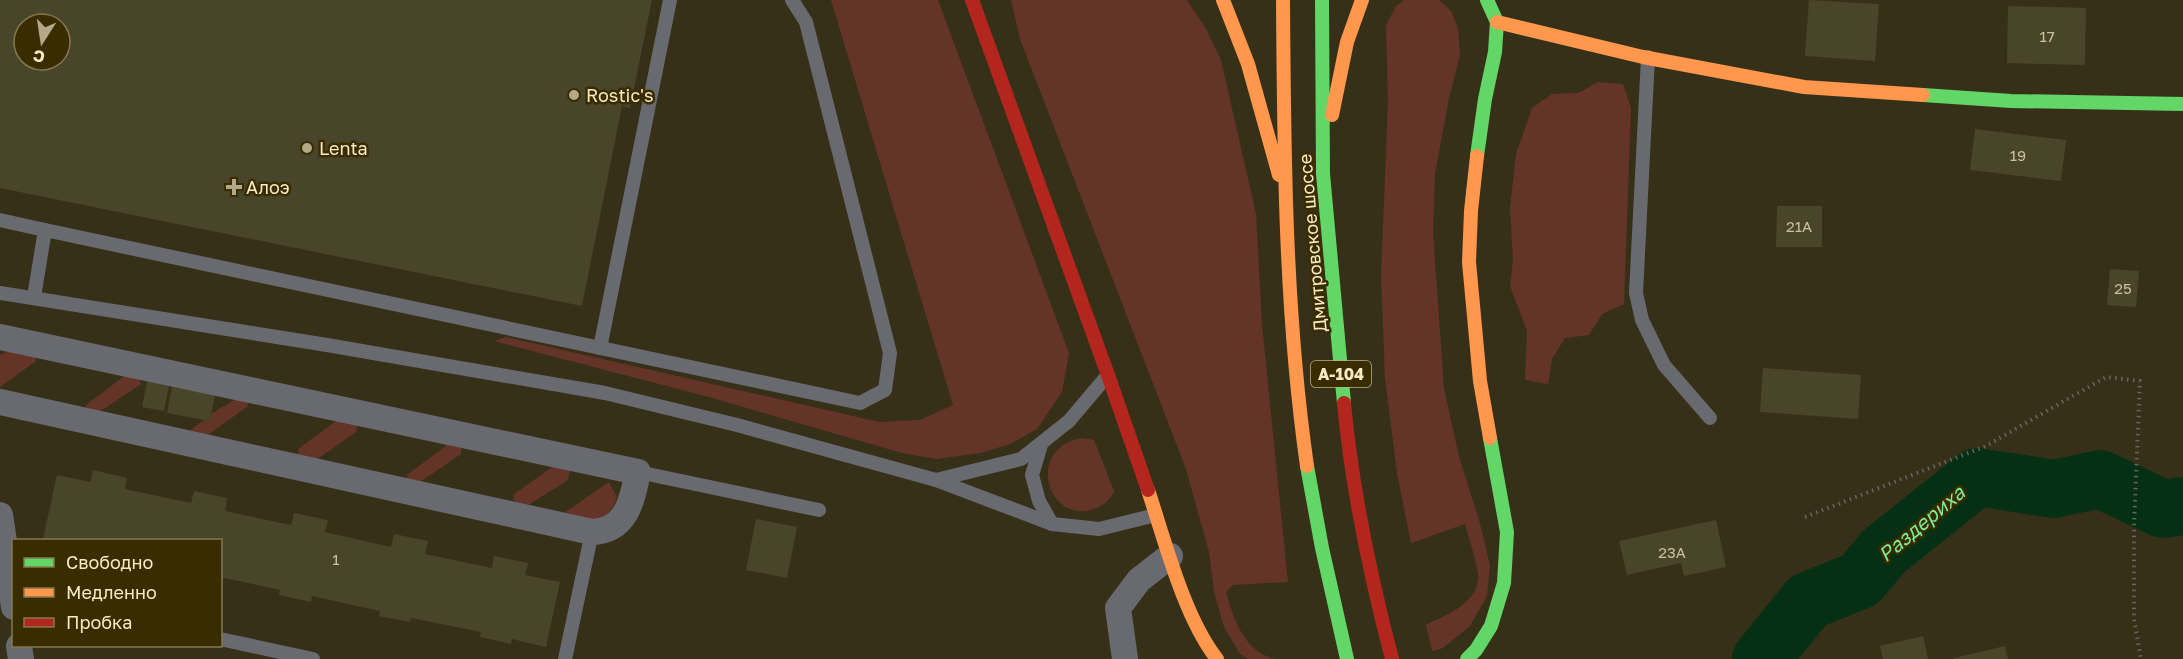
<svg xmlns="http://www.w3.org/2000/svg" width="2183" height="659" viewBox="0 0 2183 659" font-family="'Golos Text',sans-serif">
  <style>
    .green { fill: #643428 }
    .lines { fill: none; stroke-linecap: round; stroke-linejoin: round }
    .river { stroke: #053014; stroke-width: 58 }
    .building { fill: #48452a; fill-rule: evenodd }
    .path { stroke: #666562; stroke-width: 4; stroke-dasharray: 1.5 4.5; stroke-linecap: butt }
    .lane { stroke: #686a70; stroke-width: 14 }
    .street { stroke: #686a70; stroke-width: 26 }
    .fast { stroke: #63d668; stroke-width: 14 }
    .slow { stroke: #ff974d; stroke-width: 14 }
    .jam { stroke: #b3261e; stroke-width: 14 }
    .poi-dot { fill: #b3a887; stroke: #392d00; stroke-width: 2 }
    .labels { text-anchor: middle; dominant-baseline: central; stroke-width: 5; stroke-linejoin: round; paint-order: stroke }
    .number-label { font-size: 15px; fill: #cac09d }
    .shield { fill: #392d00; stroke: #bdb188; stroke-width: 1.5 }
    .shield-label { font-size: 16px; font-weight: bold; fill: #f6e9c3 }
    .poi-label { font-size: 18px; fill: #f6e9c3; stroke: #392d00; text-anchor: start }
    .street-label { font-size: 18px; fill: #f6e9c3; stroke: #392d00 }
    .water-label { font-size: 20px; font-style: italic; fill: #7bea9d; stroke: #392d00 }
  </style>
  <rect width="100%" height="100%" fill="#373018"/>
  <g class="green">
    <path d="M831 0H938L1069 353 1062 392 1037 429 1010 444 981 453 936 459 902 453 709 397 494 341 506 337 879 422 920 420 953 405Z"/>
    <path d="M1011 0H1187L1206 29 1221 60 1256 214 1262 325 1288 582 1233 585 1226 592C1234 619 1243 650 1274 659H1248L1240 654 1224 627 1214 592 1209 552 1186 469 1020 39Z"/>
    <path d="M1404 0H1439L1451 11 1458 28 1460 56 1449 98 1435 174 1433 233 1444 388 1459 457 1479 520 1490 565 1487 596 1470 626 1443 648 1432 651 1426 625C1445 615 1475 605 1478 580 1480 570 1468 536 1465 524L1411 543 1397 473 1385 378 1381 276 1388 101 1386 25 1396 6Z"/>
    <path d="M1598 82 1623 84 1631 108 1624 304 1602 314 1589 335 1565 338 1552 359 1548 384 1525 380 1527 331 1510 286 1513 260 1510 208 1516 154 1532 108 1552 94 1578 93Z"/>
    <path d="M8 351 35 355 36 361 0 387V355Z"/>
    <path d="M127 374 138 377 141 384 96 414 87 411 86 405Z"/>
    <path d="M239 397 247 401 248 406 205 437 189 431 204 420 210 421 211 414Z"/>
    <path d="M340 418 357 425 356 432 316 460 299 457 298 449Z"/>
    <path d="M1082 438 1094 440 1114 491C1110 500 1104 505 1094 509 1048 525 1024 448 1082 438Z"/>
    <path d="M451 442 462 445 461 454 420 482 407 479V475Z"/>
    <path d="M555 465 570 469 568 480 528 505 515 503 513 495Z"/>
    <path d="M609 482 617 497C609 526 588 523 564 513Z"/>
  </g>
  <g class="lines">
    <path class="river" d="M1761 659 1808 601 1860 580 1883 552 1977 477 2054 489 2100 479 2163 509 2183 506"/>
  </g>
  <g class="building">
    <path d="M0 0H652L630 108 622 106 582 306 0 188ZM24 24H60V60H24Z"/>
    <path d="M1809 0 1879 4 1875 61 1805 56Z"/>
    <path d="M2008 6 2086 8 2085 65 2007 63Z"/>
    <path d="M1975 129 2066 140 2061 181 1970 170Z"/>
    <path d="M1777 206H1822V247H1776Z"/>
    <path d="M2110 269 2139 271 2136 307 2107 305Z"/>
    <path d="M1763 368 1861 375 1858 419 1760 412Z"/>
    <path d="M147 381 169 386 164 411 142 407Z"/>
    <path d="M172 387 215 395 210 421 167 413Z"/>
    <path d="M93 470 127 478 125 489 191 503 194 491 227 498 225 511 291 525 294 513 328 520 325 532 391 547 394 534 428 541 425 554 492 568 494 556 528 563 525 575 560 582 546 647 512 639 511 644 480 637 481 632 411 618 410 622 379 616 380 611 312 596 311 602 279 595 280 590 220 577V540H52L43 539 57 475 90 482Z"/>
    <path d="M756 519 797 527 787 578 746 570Z"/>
    <path d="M1716 520 1726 567 1684 576 1681 563 1627 575 1619 541Z"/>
    <path d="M1923 636 1928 659H1883L1880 646Z"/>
    <path d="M2005 646 2008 659H1954V658Z"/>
  </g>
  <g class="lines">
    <path class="path" d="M1805 517 1986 446 2106 377 2140 381 2134 525V619L2141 659"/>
    <g class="lane">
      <path d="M1648 57 1636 293 1642 320 1664 365 1710 418"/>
      <path d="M0 220 45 230"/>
      <path d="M0 293 327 345 605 393 737 425 936 480 1052 524 1099 529 1156 515"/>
      <path d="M34 297 45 230 860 403 885 390 890 353 806 22 792 0"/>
      <path d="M600 348 670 0"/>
      <path d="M1041 445 1032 475 1039 501 1052 524"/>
      <path d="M638 472 819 510"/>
      <path d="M936 480 1021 459 1069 421 1107 376"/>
      <path d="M220 639 313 659"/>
      <path d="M565 659 592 532"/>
    </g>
    <g class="street">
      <path d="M0 337 638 472C632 500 627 531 592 532L0 402"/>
      <path d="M0 515 14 607"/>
      <path d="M19 646 21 659"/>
      <path d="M1125 659 1118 608 1139 580 1170 556"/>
    </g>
    <g class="fast">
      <path d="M1322 0 1323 174 1344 403"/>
      <path d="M1923 95 2011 101 2183 104"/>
      <path d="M1477 156 1485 99 1495 52 1497 22 1487 0"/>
      <path d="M1307 466 1322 548 1347 659"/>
      <path d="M1467 659 1476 650 1491 626 1504 583 1507 532 1490 438"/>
    </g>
    <g class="slow">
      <path d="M1223 0 1248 64 1279 175"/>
      <path d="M1283 0C1284 156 1285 312 1307 466"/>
      <path d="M1497 22 1643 57 1804 87 1923 95"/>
      <path d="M1332 115 1347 42 1362 0"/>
      <path d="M1477 156 1471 211 1469 262 1480 381 1490 438"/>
      <path d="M1148 490C1165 541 1184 617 1217 659"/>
    </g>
    <g class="jam">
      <path d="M972 0 1108 375 1148 490"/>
      <path d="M1344 403C1352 489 1370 575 1392 659"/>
    </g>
  </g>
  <g class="poi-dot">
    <circle cx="574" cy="95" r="6"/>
    <circle cx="307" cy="148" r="6"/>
    <path d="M231 178h6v6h6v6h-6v6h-6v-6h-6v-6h6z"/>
  </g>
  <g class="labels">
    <g class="number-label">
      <text x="2047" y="36">17</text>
      <text x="2018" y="155">19</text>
      <text x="1799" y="226">21А</text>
      <text x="2123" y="288">25</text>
      <text x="1672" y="552">23А</text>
      <text x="336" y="559">1</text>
    </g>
    <rect class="shield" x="1311" y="361" width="60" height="26" rx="4.5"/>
    <g class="shield-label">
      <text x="1341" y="374">А-104</text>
    </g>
    <g class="poi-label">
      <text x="586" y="95">Rostic's</text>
      <text x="319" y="148">Lenta</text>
      <text x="246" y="187">Алоэ</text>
    </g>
    <g class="street-label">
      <text transform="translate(1312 243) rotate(-95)">Дмитровское шоссе</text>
    </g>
    <g class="water-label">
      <text transform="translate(1921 523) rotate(-40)">Раздериха</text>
    </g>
  </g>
  <rect x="12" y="539" width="210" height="108" fill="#392d00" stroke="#85784e" stroke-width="1.5"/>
  <rect x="24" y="558" width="30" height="9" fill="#63d668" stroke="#85784e" stroke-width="1.5"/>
  <text x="66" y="569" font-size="18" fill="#f6e9c3">Свободно</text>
  <rect x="24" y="588" width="30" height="9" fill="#ff974d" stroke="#85784e" stroke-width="1.5"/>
  <text x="66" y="599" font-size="18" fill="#f6e9c3">Медленно</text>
  <rect x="24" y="618" width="30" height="9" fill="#b3261e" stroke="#85784e" stroke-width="1.5"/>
  <text x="66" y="629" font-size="18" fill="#f6e9c3">Пробка</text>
  <g transform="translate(42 42) rotate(192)"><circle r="28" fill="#392d00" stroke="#85784e" stroke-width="1.5"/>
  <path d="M0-4.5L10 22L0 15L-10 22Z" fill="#b3a887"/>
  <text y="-9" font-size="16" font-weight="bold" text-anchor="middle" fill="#f6e9c3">С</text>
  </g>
</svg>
